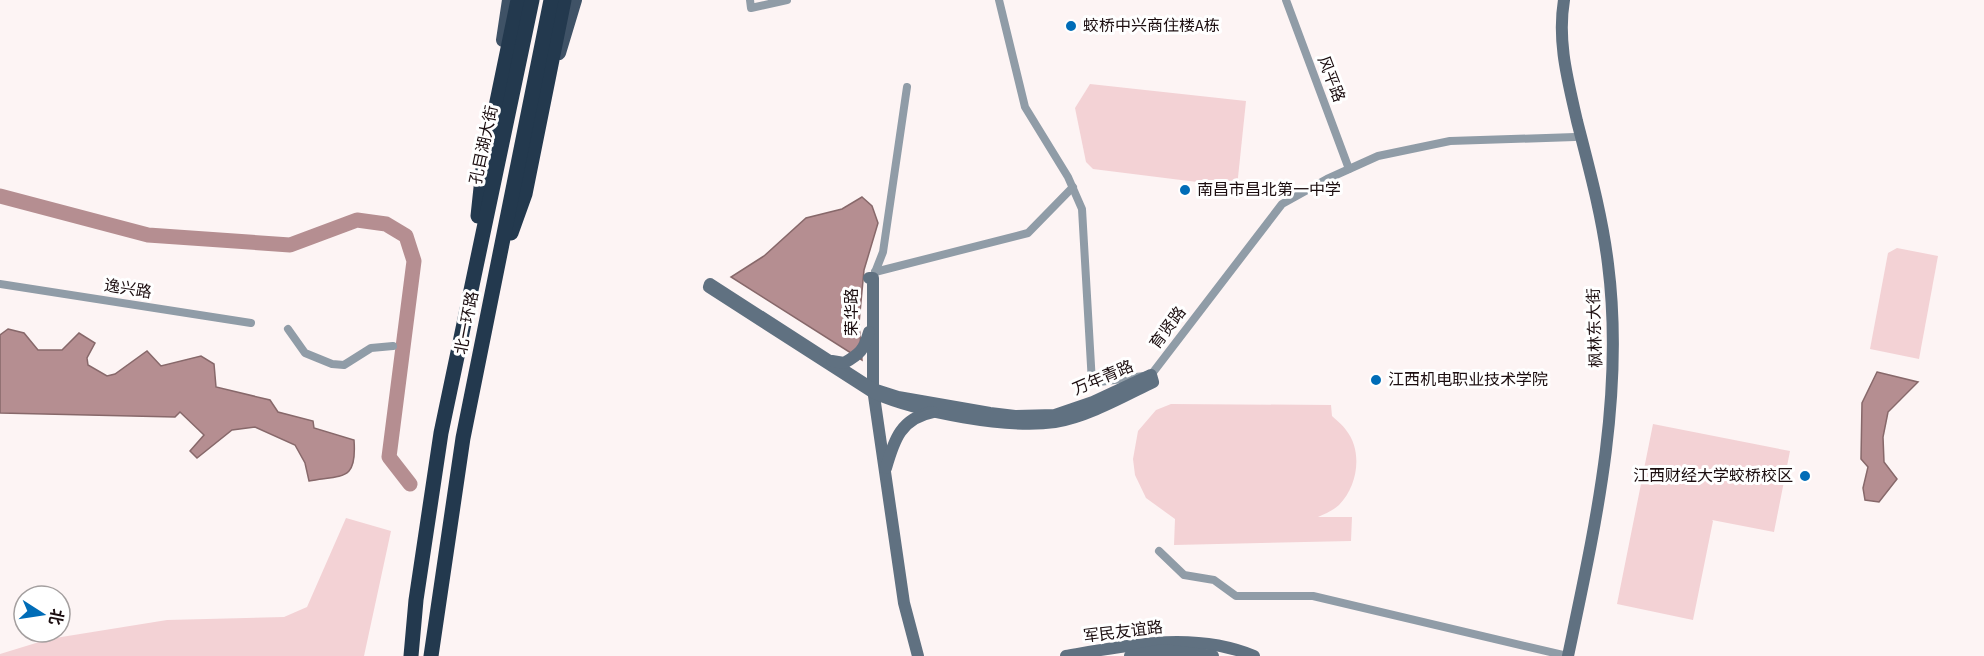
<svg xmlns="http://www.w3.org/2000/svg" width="1984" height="656" viewBox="0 0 1984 656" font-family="'Source Sans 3','Noto Sans SC',sans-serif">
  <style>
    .green { fill: #f3d2d5 }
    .water { fill: #b58e91; stroke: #87686a; stroke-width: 1.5 }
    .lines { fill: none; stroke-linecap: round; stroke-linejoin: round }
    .river { stroke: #b58e91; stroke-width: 15 }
    .street { stroke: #909ca7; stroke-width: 8 }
    .secondary { stroke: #607181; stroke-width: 12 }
    .primary { stroke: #3f5266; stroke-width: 14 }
    .highway { stroke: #23394e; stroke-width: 15 }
    .poi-dot { fill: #006cb7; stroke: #fff; stroke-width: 2 }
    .labels { text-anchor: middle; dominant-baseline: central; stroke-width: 6; stroke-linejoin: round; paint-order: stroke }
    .poi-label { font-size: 16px; fill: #1c0e10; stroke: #fff; text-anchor: start }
    .street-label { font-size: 16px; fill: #1c0e10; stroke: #fff }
  </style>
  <rect width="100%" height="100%" fill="#fdf4f4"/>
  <g class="green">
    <path d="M1090 84 1246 101 1237 187 1093 169 1086 162 1075 108Z"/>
    <path d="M1897 248 1938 256 1919 359 1870 349 1888 253Z"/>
    <path d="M1171 404 1331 405 1332 416C1337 421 1343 425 1346 430 1363 451 1358 486 1339 505 1334 510 1325 514 1318 517H1352L1351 541 1174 545 1175 519 1146 498 1135 475 1133 459 1138 431 1156 410Z"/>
    <path d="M1653 424 1790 451 1774 532 1712 520 1713 521 1693 620 1617 604Z"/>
    <path d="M346 518 391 531 364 656H0V654L49 639 167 620 284 617 307 607Z"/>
  </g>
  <g class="water">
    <path d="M862 197 872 206 878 223 864 270 859 323 862 360 731 277 764 256 806 218 842 209Z"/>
    <path d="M8 329 24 333 38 350H62L79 333 95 343 87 358 88 365 107 376 115 374 147 351 161 366 201 356 214 364 216 387 270 400 278 412 313 421 314 428 354 440C357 481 344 475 309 481L305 463 295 445 255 427 232 430 197 458 190 451 204 435 180 412 175 417 0 413V335Z"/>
    <path d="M1877 372 1918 382 1888 412 1883 437 1884 462 1897 479 1879 502 1865 500 1863 488 1868 467 1861 459 1862 403Z"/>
  </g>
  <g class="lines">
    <path class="river" d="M0 196 148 235 290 245 357 220 386 224 406 236 414 261 389 457 410 484"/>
    <g class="street">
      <path d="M750 0 751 8 787 0"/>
      <path d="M999 0 1025 107 1068 177 1082 209 1092 383 1151 375 1282 204 1327 179 1378 156 1450 141 1575 137"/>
      <path d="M1286 0 1349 169"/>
      <path d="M875 272 1028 233 1073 187"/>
      <path d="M874 275 883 252 907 87"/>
      <path d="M0 284 251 323"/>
      <path d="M288 329 305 353 332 364 344 365 371 348 393 346"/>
      <path d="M1159 551 1184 575 1214 580 1236 596H1313L1563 655"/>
    </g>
    <g class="secondary">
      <path d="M1564 0C1557 42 1568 81 1577 121 1589 168 1602 215 1608 264 1625 396 1595 527 1568 656"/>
      <path d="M869 278H873V389L904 603 918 656"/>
      <path d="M710 284 873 389 898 397 990 413 1015 416 1055 415 1093 402 1151 375 1153 382C1124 396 1087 417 1055 422 1008 429 918 412 874 393L709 287Z"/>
      <path d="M832 361 844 363C860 354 864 350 869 332"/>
      <path d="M886 468C894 440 901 418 933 412"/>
      <path d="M1066 656C1128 645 1194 631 1254 656"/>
      <path d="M1130 656 1163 650 1213 656"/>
    </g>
    <g class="primary">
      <path d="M503 40 509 0"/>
      <path d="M559 53 575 0"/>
    </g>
    <g class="highway">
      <path d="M478 216 483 169 518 0"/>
      <path d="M511 233 525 194 564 0"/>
      <path d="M411 656 416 600 441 433 532 0"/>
      <path d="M431 656 463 438 551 0"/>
    </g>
  </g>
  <g class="poi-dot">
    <circle cx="1071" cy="26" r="6"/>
    <circle cx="1185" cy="190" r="6"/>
    <circle cx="1376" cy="380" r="6"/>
    <circle cx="1805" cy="476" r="6"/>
  </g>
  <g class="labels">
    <g class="poi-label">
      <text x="1083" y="26">蛟桥中兴商住楼A栋</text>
      <text x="1197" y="190">南昌市昌北第一中学</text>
      <text x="1388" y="380">江西机电职业技术学院</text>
      <text x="1793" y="476" text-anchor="end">江西财经大学蛟桥校区</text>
    </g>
    <g class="street-label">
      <text transform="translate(1331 79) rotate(69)">风平路</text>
      <text transform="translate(484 145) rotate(-78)">孔目湖大街</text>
      <text transform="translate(128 289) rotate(9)">逸兴路</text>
      <text transform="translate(852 312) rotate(-90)">荣华路</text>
      <text transform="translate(467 323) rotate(-79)">北一环路</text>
      <text transform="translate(1168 328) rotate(-53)">育贤路</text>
      <text transform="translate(1595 328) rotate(-92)">枫林东大街</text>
      <text transform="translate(1103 378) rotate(-23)">万年青路</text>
      <text transform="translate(1123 632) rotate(-7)">军民友谊路</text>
    </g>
  </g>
  <g transform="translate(42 614) rotate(102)"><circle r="28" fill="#ffffff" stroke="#a49f9f" stroke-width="1.5"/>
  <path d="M0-4.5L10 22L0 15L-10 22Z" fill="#006cb7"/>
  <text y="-9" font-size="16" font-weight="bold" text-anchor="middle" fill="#1c0e10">北</text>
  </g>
</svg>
